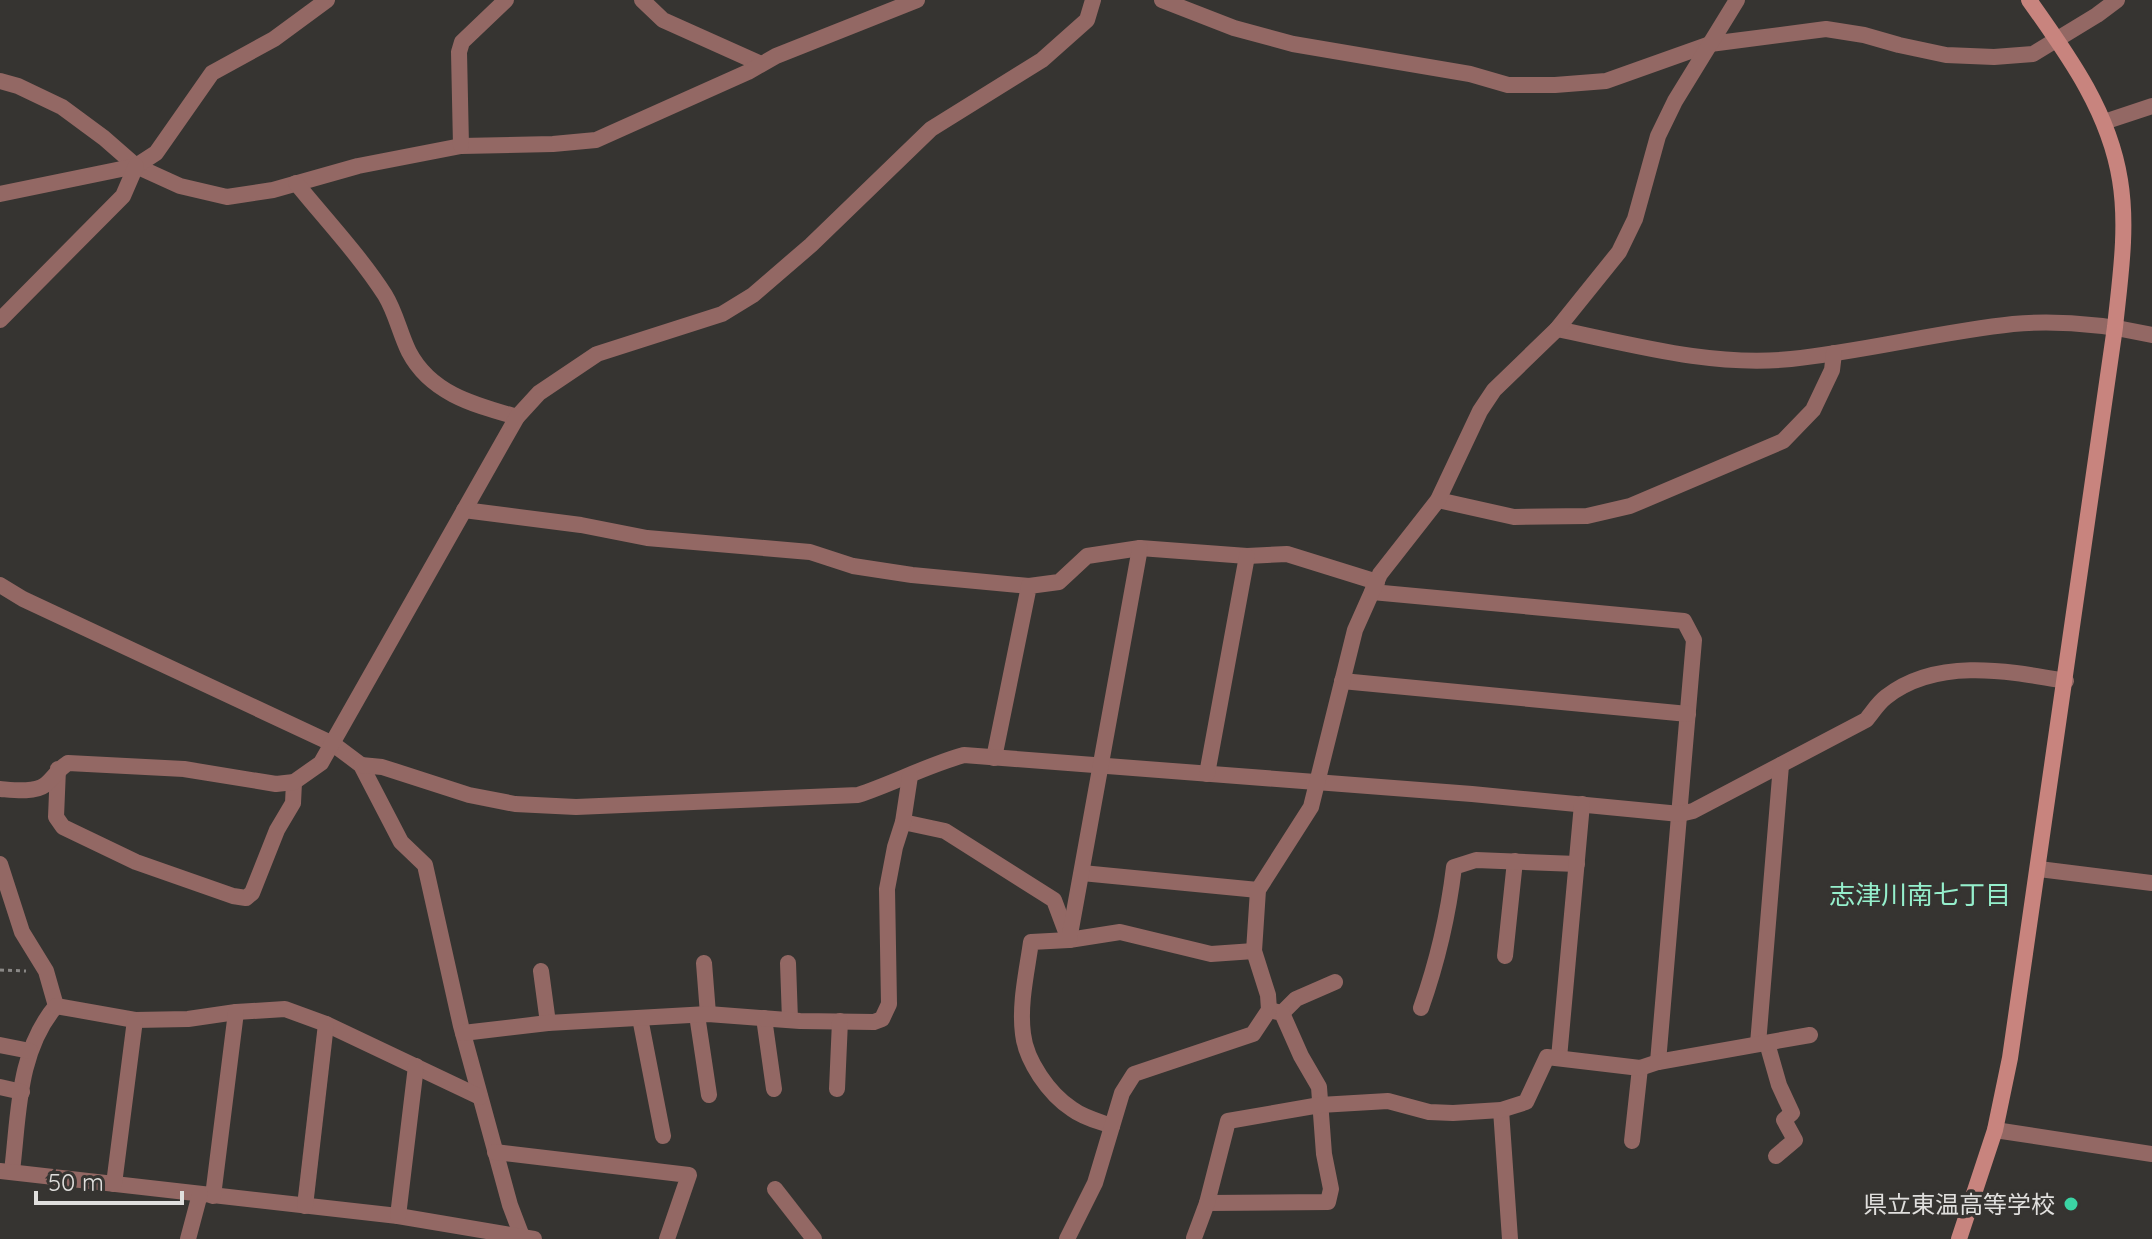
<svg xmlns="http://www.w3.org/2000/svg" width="2152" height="1239" viewBox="0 0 2152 1239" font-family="Quicksand,'Noto Sans JP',sans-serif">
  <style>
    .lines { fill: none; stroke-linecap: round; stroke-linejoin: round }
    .path { stroke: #8a8886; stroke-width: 3; stroke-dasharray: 4 4; stroke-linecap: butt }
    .street { stroke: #936864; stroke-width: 16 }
    .secondary { stroke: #c8847e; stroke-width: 16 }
    .poi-dot { fill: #3bd4a4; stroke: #363431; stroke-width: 3 }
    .labels { text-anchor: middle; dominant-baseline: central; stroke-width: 7; stroke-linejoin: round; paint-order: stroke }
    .poi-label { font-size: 24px; fill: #e0dfdd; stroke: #363431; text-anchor: end }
    .neighbourhood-label { font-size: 26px; fill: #95efcc; stroke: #363431 }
  </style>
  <rect width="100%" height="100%" fill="#363431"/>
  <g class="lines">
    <path class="path" d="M0 970 26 971"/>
    <g class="street">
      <path d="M642 0 663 20 761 64"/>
      <path d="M1162 0 1234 28 1293 44 1470 74 1508 85H1555L1606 81 1710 44 1826 29 1864 35 1899 45 1946 55 1994 57 2033 54 2097 15 2117 0"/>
      <path d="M0 81 18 86 62 107 104 138 136 166 180 186 227 197 273 190 358 166 461 146 553 144 596 140 748 72 776 56 917 0"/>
      <path d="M2104 122 2152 106"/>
      <path d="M461 146 459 52 462 42 506 0"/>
      <path d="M296 183C326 220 360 256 385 295 396 313 400 334 409 352 431 394 475 405 517 417"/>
      <path d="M0 194 136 166 156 153 212 73 274 39 327 0"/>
      <path d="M0 320 123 196 136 166"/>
      <path d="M1557 329C1634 345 1712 367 1791 359 1866 351 1939 332 2013 324 2060 320 2107 325 2152 335"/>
      <path d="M1438 500 1514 517 1587 516 1630 506 1783 441 1813 410 1832 370 1834 353"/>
      <path d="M464 510 581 525 647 538 810 552 853 566 912 575 1029 586"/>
      <path d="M0 585 23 599 333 744 361 765 401 842 425 865 461 1026 510 1205 523 1239"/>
      <path d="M1372 592 1684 621 1694 640 1658 1062"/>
      <path d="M1342 681 1688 714"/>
      <path d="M994 758 1029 586 1059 582 1087 556 1140 548 1247 556 1287 554 1377 582"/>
      <path d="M361 765 382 767 469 795 515 804 576 807 858 795C894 783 928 765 964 755L1472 794 1680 814 1693 811 1866 720C1872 713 1878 703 1886 697 1937 657 2008 671 2066 681"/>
      <path d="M58 769 56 817 63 827 136 862 233 896 246 898 252 893 277 830 293 803 294 782"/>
      <path d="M1207 774 1247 556"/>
      <path d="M0 789C13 790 34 793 45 785 54 778 57 770 68 763L184 769 276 784 294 782 321 763 517 417 539 393 597 354 722 314 753 295 811 245 931 129 1042 60 1087 20 1093 0"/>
      <path d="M903 822 945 831 1054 900 1069 940 1120 932 1211 954 1254 951"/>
      <path d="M0 864 22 932 46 971 56 1006C17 1052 19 1115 12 1171"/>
      <path d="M2039 869 2152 883"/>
      <path d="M1082 873 1258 890"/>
      <path d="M1505 956 1515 861"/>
      <path d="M704 963 708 1014"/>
      <path d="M788 963 790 1020"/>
      <path d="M541 971 548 1023"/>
      <path d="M56 1006 135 1020 188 1019 236 1012 285 1009 326 1024 480 1097"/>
      <path d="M1421 1008C1438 960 1448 917 1454 867L1476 860 1577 864"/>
      <path d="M1282 1013 1296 999 1335 982"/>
      <path d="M697 1015 709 1095"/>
      <path d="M640 1018 663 1136"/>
      <path d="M764 1018 774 1089"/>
      <path d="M463 1033 548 1023 708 1014 800 1021 874 1022 882 1019 889 1004 887 889 895 847 903 822 910 776"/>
      <path d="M1767 1043 1779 1085 1792 1113 1784 1120 1795 1140 1776 1156"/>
      <path d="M1758 1044 1781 765"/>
      <path d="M0 1045 30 1051"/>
      <path d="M1559 1058 1582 804"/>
      <path d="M0 1087 22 1092"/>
      <path d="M837 1089 840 1021"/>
      <path d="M1501 1110 1510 1239"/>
      <path d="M1112 1126C1098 1121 1084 1118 1072 1109 1049 1094 1026 1061 1023 1034 1019 1004 1027 971 1031 942L1069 940 1140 548"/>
      <path d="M1995 1130 2152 1154"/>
      <path d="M1632 1141 1640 1068"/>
      <path d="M495 1152 689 1175 667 1239"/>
      <path d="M0 1171 398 1216 534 1239"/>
      <path d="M114 1184 135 1020"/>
      <path d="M775 1189 814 1239"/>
      <path d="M213 1196 236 1012"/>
      <path d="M1207 1203 1328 1202 1331 1189 1324 1154 1319 1087 1301 1056 1282 1013 1269 1010"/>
      <path d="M305 1206 326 1024"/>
      <path d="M398 1216 416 1066"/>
      <path d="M1194 1238 1207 1203 1228 1121 1320 1105 1388 1101 1429 1112 1453 1113 1501 1110 1526 1102 1547 1057 1640 1068 1658 1062 1810 1035"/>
      <path d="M188 1239 200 1194"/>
      <path d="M1067 1239 1095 1183 1122 1093 1134 1074 1253 1034 1269 1010 1268 995 1254 951 1258 890 1311 807 1355 630 1380 574 1438 500 1480 411 1494 390 1557 329 1619 252 1635 219 1658 136 1675 101 1737 0"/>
    </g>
    <path class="secondary" d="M1959 1239 1995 1130 2010 1058 2115 327C2120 279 2128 228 2120 180 2109 111 2068 55 2029 0"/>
  </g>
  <circle class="poi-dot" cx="2071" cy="1204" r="8"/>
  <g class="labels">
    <g class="poi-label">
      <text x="2055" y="1204">県立東温高等学校</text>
    </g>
    <g class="neighbourhood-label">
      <text x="1920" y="894">志津川南七丁目</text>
    </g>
  </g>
  <path d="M36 1191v12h146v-12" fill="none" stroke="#e0dfdd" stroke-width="4"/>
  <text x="48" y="1191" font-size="24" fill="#e0dfdd" stroke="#363431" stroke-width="6" paint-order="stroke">50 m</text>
</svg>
